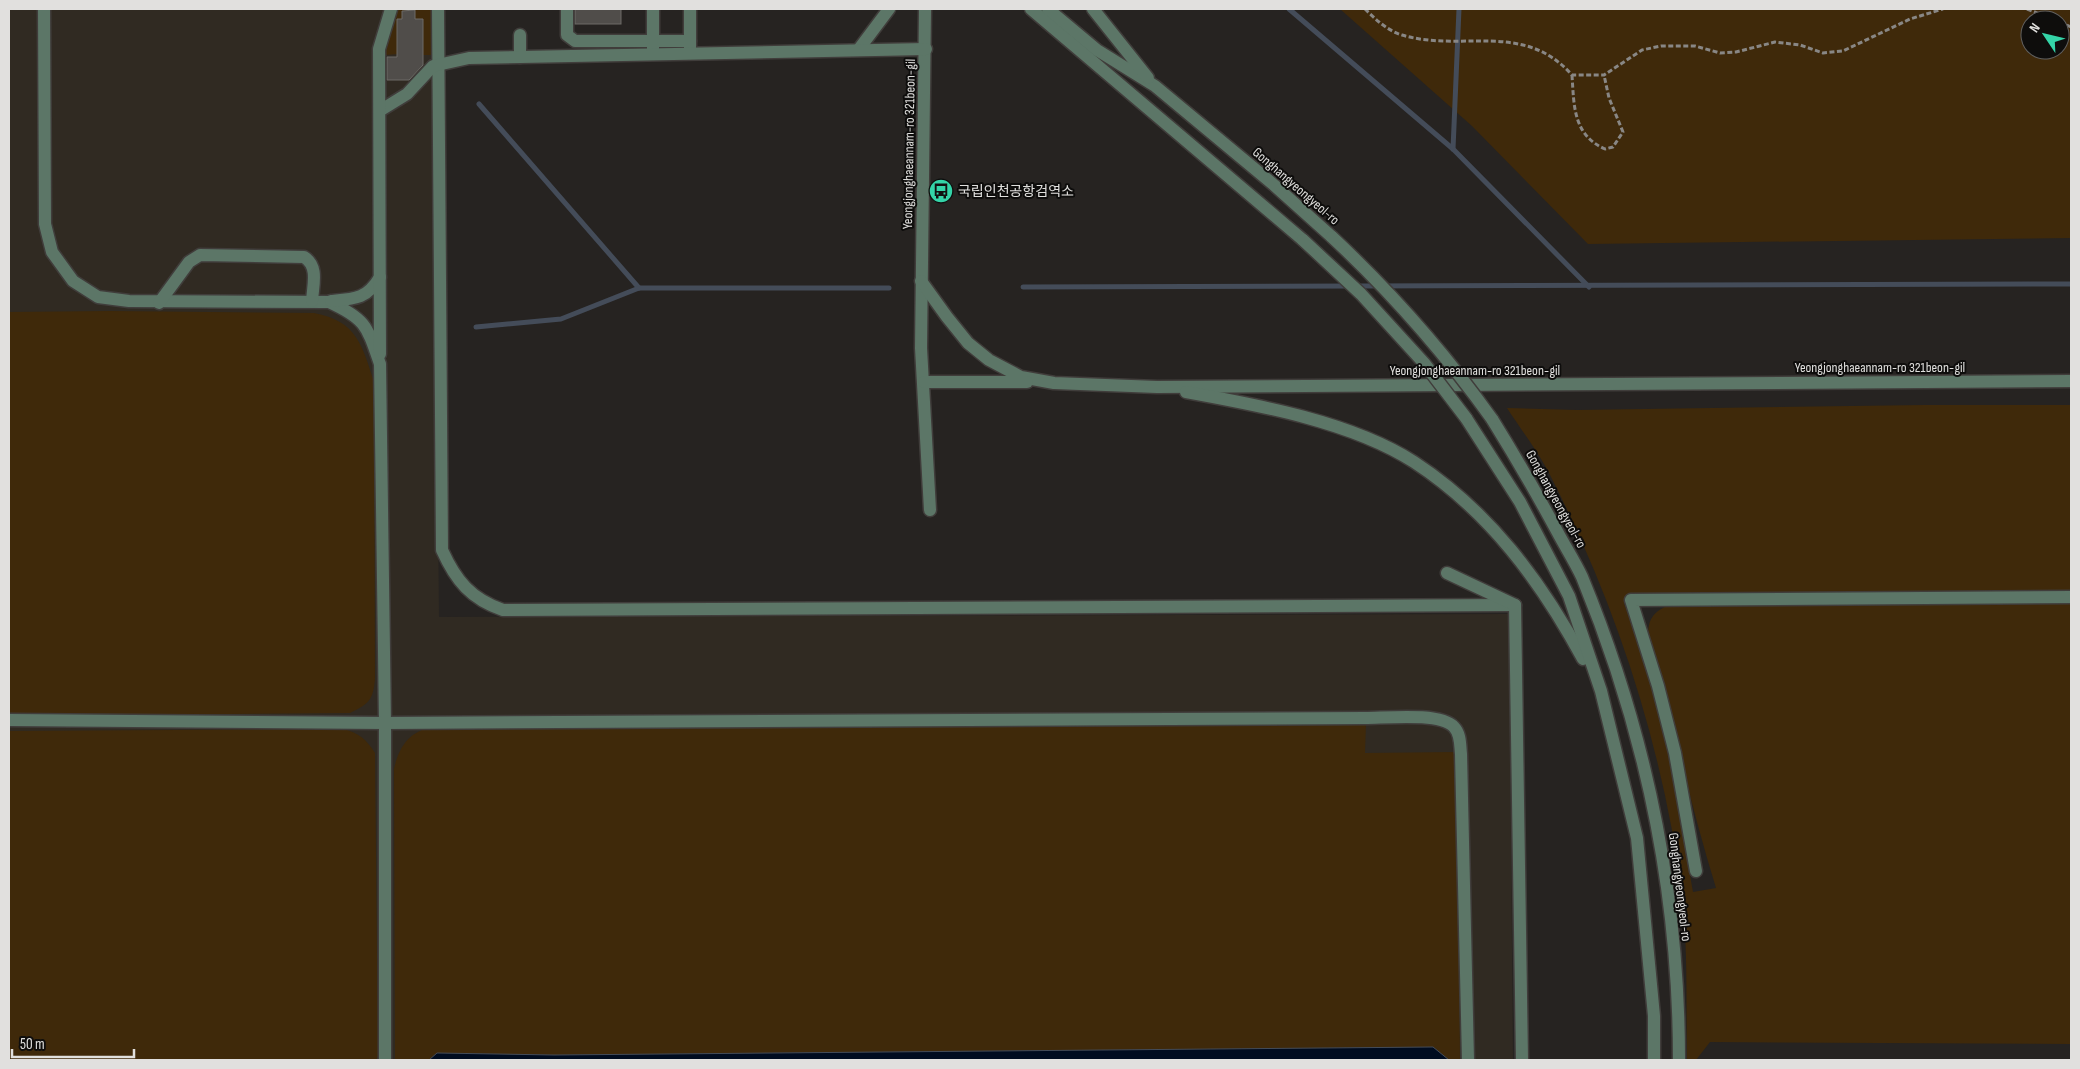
<svg xmlns="http://www.w3.org/2000/svg" width="2080" height="1069" viewBox="0 0 2080 1069" font-family="'Sofia Sans Condensed','Noto Sans KR',sans-serif">
  <style>
    .built { fill: #302a22 }
    .green { fill: #3f290a; fill-rule: evenodd }
    .water { fill: #000c20; stroke: #444c59 }
    .lines { fill: none; stroke-linecap: round; stroke-linejoin: round }
    .stream { stroke: #444c59; stroke-width: 5 }
    .building { fill: #504d4a; stroke: #6d6b67 }
    .minor-casing { stroke: #403d3b; stroke-width: 15 }
    .path { stroke: #898785; stroke-width: 3; stroke-dasharray: 5 2.5; stroke-linecap: butt }
    .minor { stroke: #5c7667; stroke-width: 12 }
    .minor-bridge-casing { stroke: #403d3b; stroke-width: 15; stroke-linecap: butt }
    .minor-bridge { stroke: #5c7667; stroke-width: 12 }
    .labels { text-anchor: middle; dominant-baseline: central; stroke-width: 4; stroke-linejoin: round; paint-order: stroke }
    .street-label { font-size: 14px; fill: #e1e0de; stroke: #0e0d0c }
    .poi-label { font-size: 14px; fill: #e1e0de; stroke: #0e0d0c; text-anchor: start }
  </style>
  <rect width="100%" height="100%" fill="#262321"/>
  <path class="built" d="M9 9H433L439 617 1509 614 1513 1060H9Z"/>
  <g class="green">
    <path d="M396 9H433V55H423V19H415V10L402 11V19H397L399 54 384 55Z"/>
    <path d="M1340 9H2071V238L1588 244 1472 126ZM2030 20H2060V50H2030Z"/>
    <path d="M110 311 314 313C357 321 362 345 374 382L375 679C373 700 369 704 350 713L9 716V312Z"/>
    <path d="M1925 405H2071V593L1626 598 1624 603 1650 678 1666 741 1693 892 1716 888C1695 820 1679 752 1663 684 1658 666 1645 643 1649 625 1653 609 1668 605 1681 602L2071 600V1044L1710 1042 1696 1060H1687C1686 1006 1688 948 1682 894 1663 747 1616 603 1548 471 1536 449 1520 428 1507 408L1577 410Z"/>
    <path d="M1366 723 1365 753 1457 752 1460 1060H395L394 769C398 751 406 735 425 729Z"/>
    <path d="M343 729C359 733 366 739 375 753L378 1056 376 1060H9V731Z"/>
  </g>
  <path class="water" d="M1433 1047 1449 1060H429L437 1053 554 1055Z"/>
  <g class="lines">
    <g class="stream">
      <path d="M1289 9 1453 149 1589 287"/>
      <path d="M479 104 639 288"/>
      <path d="M1453 149 1459 9"/>
      <path d="M1023 287 2071 284"/>
      <path d="M476 327 561 319 639 288H889"/>
    </g>
  </g>
  <g class="building">
    <rect x="575" y="9" width="46" height="15"/>
    <path d="M415 10V19H423V65L409 80H387V57H397V19H402V11Z"/>
  </g>
  <g class="lines">
    <g class="minor-casing">
      <g id="minor">
        <path d="M44 9 45 224 52 252 73 281 98 297 129 301 329 302C366 319 367 326 380 364L385 723V1060"/>
        <path d="M438 9 442 550C456 581 471 599 503 610L1515 605"/>
        <path d="M567 9V35L575 41H690"/>
        <path d="M925 9 921 348 930 510"/>
        <path d="M1031 9 1303 240"/>
        <path d="M1048 9 1097 50 1155 86 1274 185 1332 237"/>
        <path d="M1093 9 1148 78"/>
        <path d="M520 35V57"/>
        <path d="M653 49V9"/>
        <path d="M690 49V9"/>
        <path d="M859 49 889 9"/>
        <path d="M381 110 407 94 433 66 469 58 926 49"/>
        <path d="M921 281 947 317 968 343 989 360 1021 377 1054 383 1157 387 2071 381"/>
        <path d="M331 301C355 299 367 299 380 277"/>
        <path d="M159 303 189 262 200 255 304 257C319 266 313 285 312 301"/>
        <path d="M380 354 379 49 391 9"/>
        <path d="M924 382H1027"/>
        <path d="M1186 392C1258 405 1352 422 1414 462 1489 511 1541 581 1583 659"/>
        <path d="M1466 418 1520 502 1569 596 1601 691 1637 838 1654 1016V1060"/>
        <path d="M1492 419C1515 456 1537 494 1558 533 1566 548 1575 562 1582 577 1645 730 1679 894 1679 1060"/>
        <path d="M1447 573 1515 605 1522 1060"/>
        <path d="M9 720 385 723 1365 718C1386 718 1440 712 1454 727 1461 734 1460 746 1461 754L1468 1060"/>
        <path d="M1696 871 1675 753 1658 686 1631 600 2071 597"/>
      </g>
    </g>
    <g class="path">
      <path d="M1365 9C1375 19 1388 31 1402 35 1462 53 1523 20 1572 75H1604L1642 50 1661 46H1695L1720 53 1736 52 1775 42 1800 45 1823 53 1843 51 1910 19 1943 9"/>
      <path d="M2027 9 2055 20"/>
      <path d="M2060 22 2071 27"/>
      <path d="M1572 75C1574 106 1573 135 1605 149L1613 147 1623 132 1609 98 1604 75"/>
    </g>
    <use href="#minor" class="minor"/>
    <g class="minor-bridge-casing">
      <g id="minor-bridge">
        <path d="M1332 237C1392 293 1444 352 1492 419"/>
        <path d="M1303 240 1361 294 1424 363 1466 418"/>
      </g>
    </g>
    <use href="#minor-bridge" class="minor-bridge"/>
  </g>
  <defs>
    <g id="bus-disc" transform="scale(1.25)"><circle r="9.5" fill="#34d4a8" stroke="#0e0d0c"/><path d="M-5-6H5V4H4V6H2V4H-2V6H-4V4H-5ZM-3.5-4V0h7V-4ZM-3.5 1.2v1.5H-2V1.2ZM2 1.2v1.5H3.5V1.2Z" fill="#111"/></g>
  </defs>
  <g fill-rule="evenodd">
    <use href="#bus-disc" x="941" y="191"/>
  </g>
  <g class="labels">
    <g class="street-label">
      <text transform="translate(909 144) rotate(-89)">Yeongjonghaeannam-ro 321beon-gil</text>
      <text transform="translate(1296 186) rotate(41)">Gonghangyeongyeol-ro</text>
      <text x="1880" y="367">Yeongjonghaeannam-ro 321beon-gil</text>
      <text x="1475" y="370">Yeongjonghaeannam-ro 321beon-gil</text>
      <text transform="translate(1556 499) rotate(61)">Gonghangyeongyeol-ro</text>
      <text transform="translate(1680 887) rotate(83)">Gonghangyeongyeol-ro</text>
    </g>
    <g class="poi-label">
      <text x="958" y="191">국립인천공항검역소</text>
    </g>
  </g>
  <rect width="2080" height="1069" fill="none" stroke="#e1e0de" stroke-width="20"/>
  <g transform="translate(2045 35) rotate(305)"><circle r="24" fill="#0e0d0c" stroke="#626160"/>
  <path d="M0-4L9 19L0 12L-9 19Z" fill="#34d4a8"/>
  <text y="-8" font-size="14" font-weight="bold" text-anchor="middle" fill="#e1e0de">N</text>
  </g>
  <path d="M12 1049v8h122v-8" fill="none" stroke="#e1e0de" stroke-width="2.5"/>
  <text x="20" y="1049" font-size="15" fill="#e1e0de" stroke="#0e0d0c" stroke-width="4" paint-order="stroke">50 m</text>
</svg>
